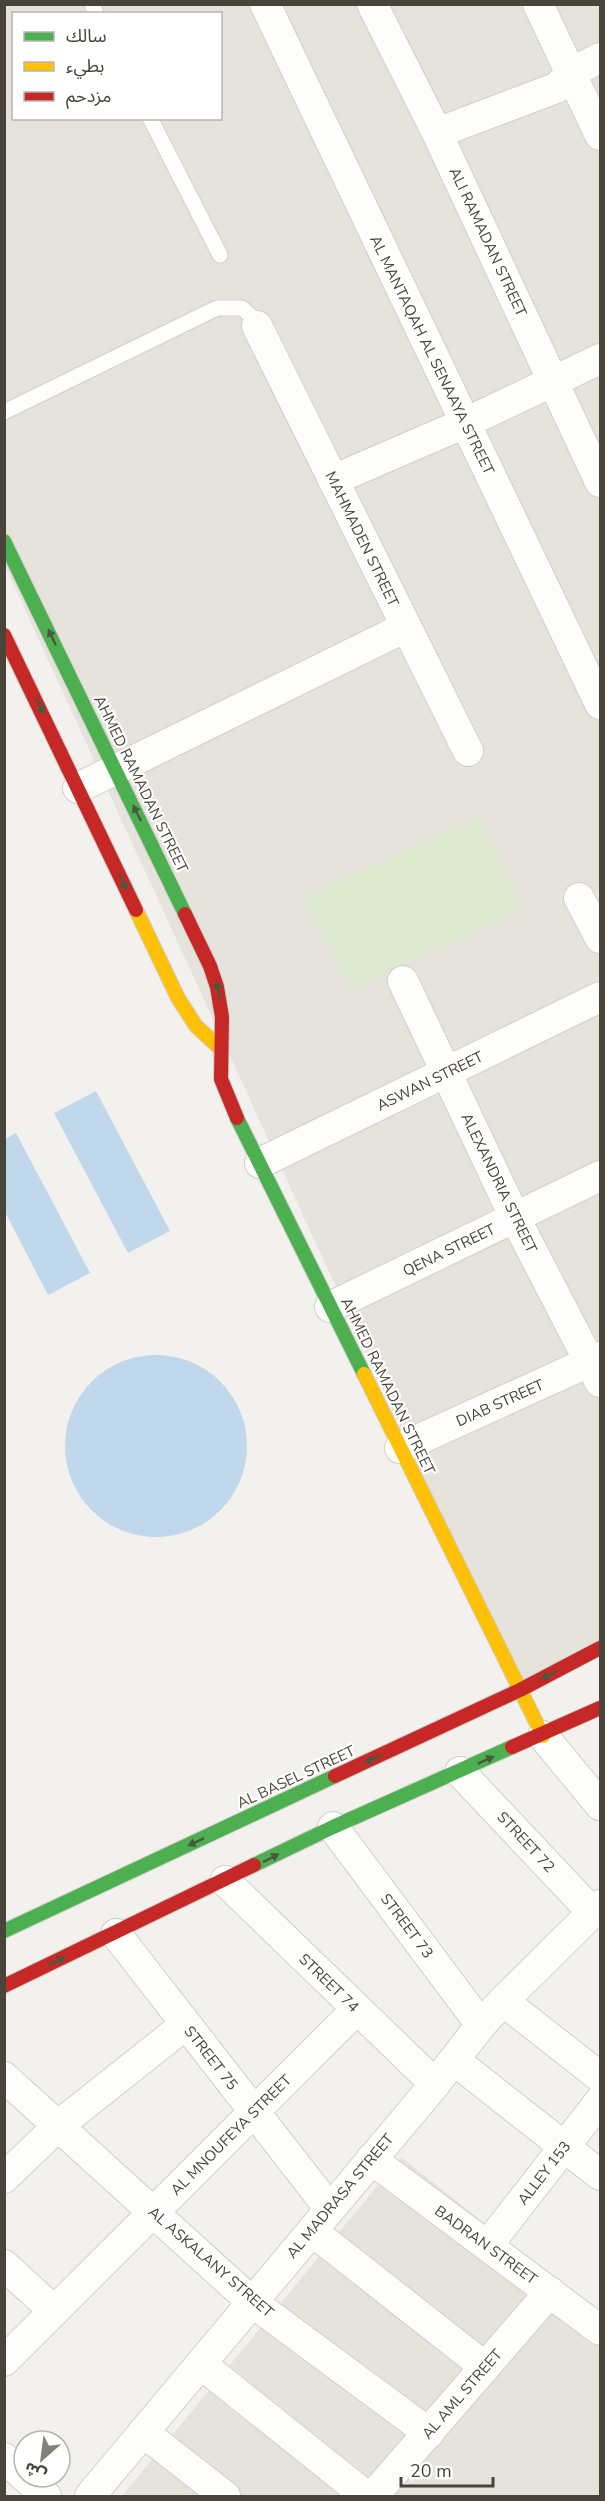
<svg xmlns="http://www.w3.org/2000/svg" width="605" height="2501" viewBox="0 0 605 2501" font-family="'Nunito Sans','Noto Sans Arabic',sans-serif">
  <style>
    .residential { fill: #e5e3db; fill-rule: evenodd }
    .green { fill: #ddeacf }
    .water { fill: #c1d7ec }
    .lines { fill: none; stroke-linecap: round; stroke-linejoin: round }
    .lane-casing { stroke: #d0cfcb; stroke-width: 17 }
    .street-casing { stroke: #d0cfcb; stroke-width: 32 }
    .fast-casing { stroke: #d0cec5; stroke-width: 16 }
    .slow-casing { stroke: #d0cec5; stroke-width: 16 }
    .jam-casing { stroke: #d0cec5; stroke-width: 16 }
    .lane { stroke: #fdfdfc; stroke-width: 15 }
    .street { stroke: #fdfdfc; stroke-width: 30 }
    .fast { stroke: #4caf50; stroke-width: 14 }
    .slow { stroke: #ffc107; stroke-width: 14 }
    .jam { stroke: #c62828; stroke-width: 14 }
    .oneway { fill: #49593e }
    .labels { text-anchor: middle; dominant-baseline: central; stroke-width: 4.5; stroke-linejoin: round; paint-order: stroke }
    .street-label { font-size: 15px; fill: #484439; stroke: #fff }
  </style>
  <rect width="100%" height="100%" fill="#f2f1ed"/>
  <g class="residential">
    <path d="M4 5H600V1647L521 1690 5 566ZM14 14H220V118H14Z"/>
    <path d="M401 2157 600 2315V2496H122Z"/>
  </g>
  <path class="green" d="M479 818 523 909 351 989 303 897Z"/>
  <g class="water">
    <path d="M96 1091 170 1231 128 1253 54 1113Z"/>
    <path d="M16 1133 90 1273 48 1295 5 1212V1139Z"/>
    <circle cx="156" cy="1446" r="91"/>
  </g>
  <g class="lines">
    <g class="lane-casing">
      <g id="lane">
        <path d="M92 4 96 14"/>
        <path d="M150 118 220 255"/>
        <path d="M4 412 217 308H242L251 316 257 326"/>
      </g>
    </g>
    <g class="street-casing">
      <g id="street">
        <path d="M265 4 600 704"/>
        <path d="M372 4 437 133 600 482"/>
        <path d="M538 4 600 135"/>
        <path d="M437 133 556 88 576 70 600 58"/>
        <path d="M257 326 468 751"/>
        <path d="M333 480 465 423 600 359"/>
        <path d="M78 788 406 627"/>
        <path d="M579 898 600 938"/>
        <path d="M403 981 515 1218 600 1382"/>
        <path d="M260 1163 600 997"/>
        <path d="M330 1307 600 1176"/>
        <path d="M400 1448 600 1357"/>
        <path d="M543 1736 600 1805"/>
        <path d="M460 1772 593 1913"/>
        <path d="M333 1827 481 2025"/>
        <path d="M225 1881 435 2084"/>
        <path d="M116 1934 330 2209"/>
        <path d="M503 2001 600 2077"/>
        <path d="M454 2060 600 2175"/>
        <path d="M4 2077 252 2302 429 2433"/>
        <path d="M371 2159 600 2330"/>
        <path d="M4 2178 59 2125 185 2025"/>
        <path d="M312 2231 485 2367"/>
        <path d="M487 2246 600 2101"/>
        <path d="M4 2265 54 2311"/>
        <path d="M4 2361 356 2010"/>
        <path d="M201 2364 366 2496"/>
        <path d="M143 2432 225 2496"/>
        <path d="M4 2458 24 2476"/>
        <path d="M25 2477 46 2496"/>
        <path d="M90 2496 435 2084 481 2025 503 2001 600 1905"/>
        <path d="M373 2496 550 2292"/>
      </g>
    </g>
    <g class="fast-casing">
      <g id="fast">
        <path d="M4 541 185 914"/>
        <path d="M237 1118 364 1374"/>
        <path d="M254 1865 333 1827 512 1747"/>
        <path d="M4 1931 335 1776"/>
      </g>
    </g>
    <g class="slow-casing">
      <g id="slow">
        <path d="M136 910 178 998 196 1026 220 1048"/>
        <path d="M364 1374 543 1736"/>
      </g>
    </g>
    <g class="jam-casing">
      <g id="jam">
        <path d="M4 635 136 910"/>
        <path d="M185 914 210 966 217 987 222 1017 221 1079 237 1118"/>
        <path d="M512 1747 600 1708"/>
        <path d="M335 1776 520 1690 600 1648"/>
        <path d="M4 1986 254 1865"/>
      </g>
    </g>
    <use href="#lane" class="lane"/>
    <use href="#street" class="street"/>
    <use href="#fast" class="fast"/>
    <use href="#slow" class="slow"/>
    <use href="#jam" class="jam"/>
  </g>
  <defs><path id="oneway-solid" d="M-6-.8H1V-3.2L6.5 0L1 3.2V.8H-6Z" transform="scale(1.5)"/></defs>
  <g class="oneway">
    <use href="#oneway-solid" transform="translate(52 637) rotate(-115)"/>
    <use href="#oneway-solid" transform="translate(40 706) rotate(64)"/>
    <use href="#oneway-solid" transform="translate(137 813) rotate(-116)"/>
    <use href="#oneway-solid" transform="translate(123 882) rotate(64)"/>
    <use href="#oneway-solid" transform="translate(218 990) rotate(-103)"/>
    <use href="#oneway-solid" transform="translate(549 1675) rotate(152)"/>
    <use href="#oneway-solid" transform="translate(373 1759) rotate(155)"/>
    <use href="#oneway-solid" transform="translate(486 1760) rotate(-24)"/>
    <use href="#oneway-solid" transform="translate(196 1842) rotate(155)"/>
    <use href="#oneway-solid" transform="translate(271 1858) rotate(-27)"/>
    <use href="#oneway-solid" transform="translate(57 1961) rotate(-25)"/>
  </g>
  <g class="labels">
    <g class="street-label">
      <text transform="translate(488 242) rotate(65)">ALI RAMADAN STREET</text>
      <text transform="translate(432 355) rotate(64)">AL MANTAQAH AL SENAAYA STREET</text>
      <text transform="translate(362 539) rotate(64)">MAHMADEN STREET</text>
      <text transform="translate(141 784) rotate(64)">AHMED RAMADAN STREET</text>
      <text transform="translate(430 1081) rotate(-26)">ASWAN STREET</text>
      <text transform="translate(499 1183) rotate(64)">ALEXANDRIA STREET</text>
      <text transform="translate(449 1250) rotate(-26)">QENA STREET</text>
      <text transform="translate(388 1386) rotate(64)">AHMED RAMADAN STREET</text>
      <text transform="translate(500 1403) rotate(-24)">DIAB STREET</text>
      <text transform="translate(296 1777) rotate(-25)">AL BASEL STREET</text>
      <text transform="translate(526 1842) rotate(47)">STREET 72</text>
      <text transform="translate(407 1926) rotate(53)">STREET 73</text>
      <text transform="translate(329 1983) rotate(44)">STREET 74</text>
      <text transform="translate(211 2058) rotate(52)">STREET 75</text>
      <text transform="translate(231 2135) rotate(-45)">AL MNOUFEYA STREET</text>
      <text transform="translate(544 2173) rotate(-52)">ALLEY 153</text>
      <text transform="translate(340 2196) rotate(-50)">AL MADRASA STREET</text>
      <text transform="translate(486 2245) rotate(36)">BADRAN STREET</text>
      <text transform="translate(211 2262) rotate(41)">AL ASKALANY STREET</text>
      <text transform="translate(462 2394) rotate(-49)">AL AML STREET</text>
    </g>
  </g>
  <rect width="605" height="2501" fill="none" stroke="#484439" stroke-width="12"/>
  <rect x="12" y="12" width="210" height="108" fill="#ffffff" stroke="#b6b4b0" stroke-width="1.5"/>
  <rect x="24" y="32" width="30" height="9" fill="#4caf50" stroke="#b6b4b0" stroke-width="1.5"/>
  <text x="66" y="42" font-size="18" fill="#484439">سالك</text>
  <rect x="24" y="62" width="30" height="9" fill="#ffc107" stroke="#b6b4b0" stroke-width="1.5"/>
  <text x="66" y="72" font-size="18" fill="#484439">بطيء</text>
  <rect x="24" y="92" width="30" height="9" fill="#c62828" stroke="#b6b4b0" stroke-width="1.5"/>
  <text x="66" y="102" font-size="18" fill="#484439">مزدحم</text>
  <g transform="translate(42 2459) rotate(208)"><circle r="28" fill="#ffffff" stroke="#b6b4b0" stroke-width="1.5"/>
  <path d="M0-4.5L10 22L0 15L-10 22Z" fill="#848178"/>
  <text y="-9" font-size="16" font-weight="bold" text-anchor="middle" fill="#484439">ش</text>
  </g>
  <path d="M401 2477v9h92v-9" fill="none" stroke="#484439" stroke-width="3"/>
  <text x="410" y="2477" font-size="18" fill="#484439" stroke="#ffffff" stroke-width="4.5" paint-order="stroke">20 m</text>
</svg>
